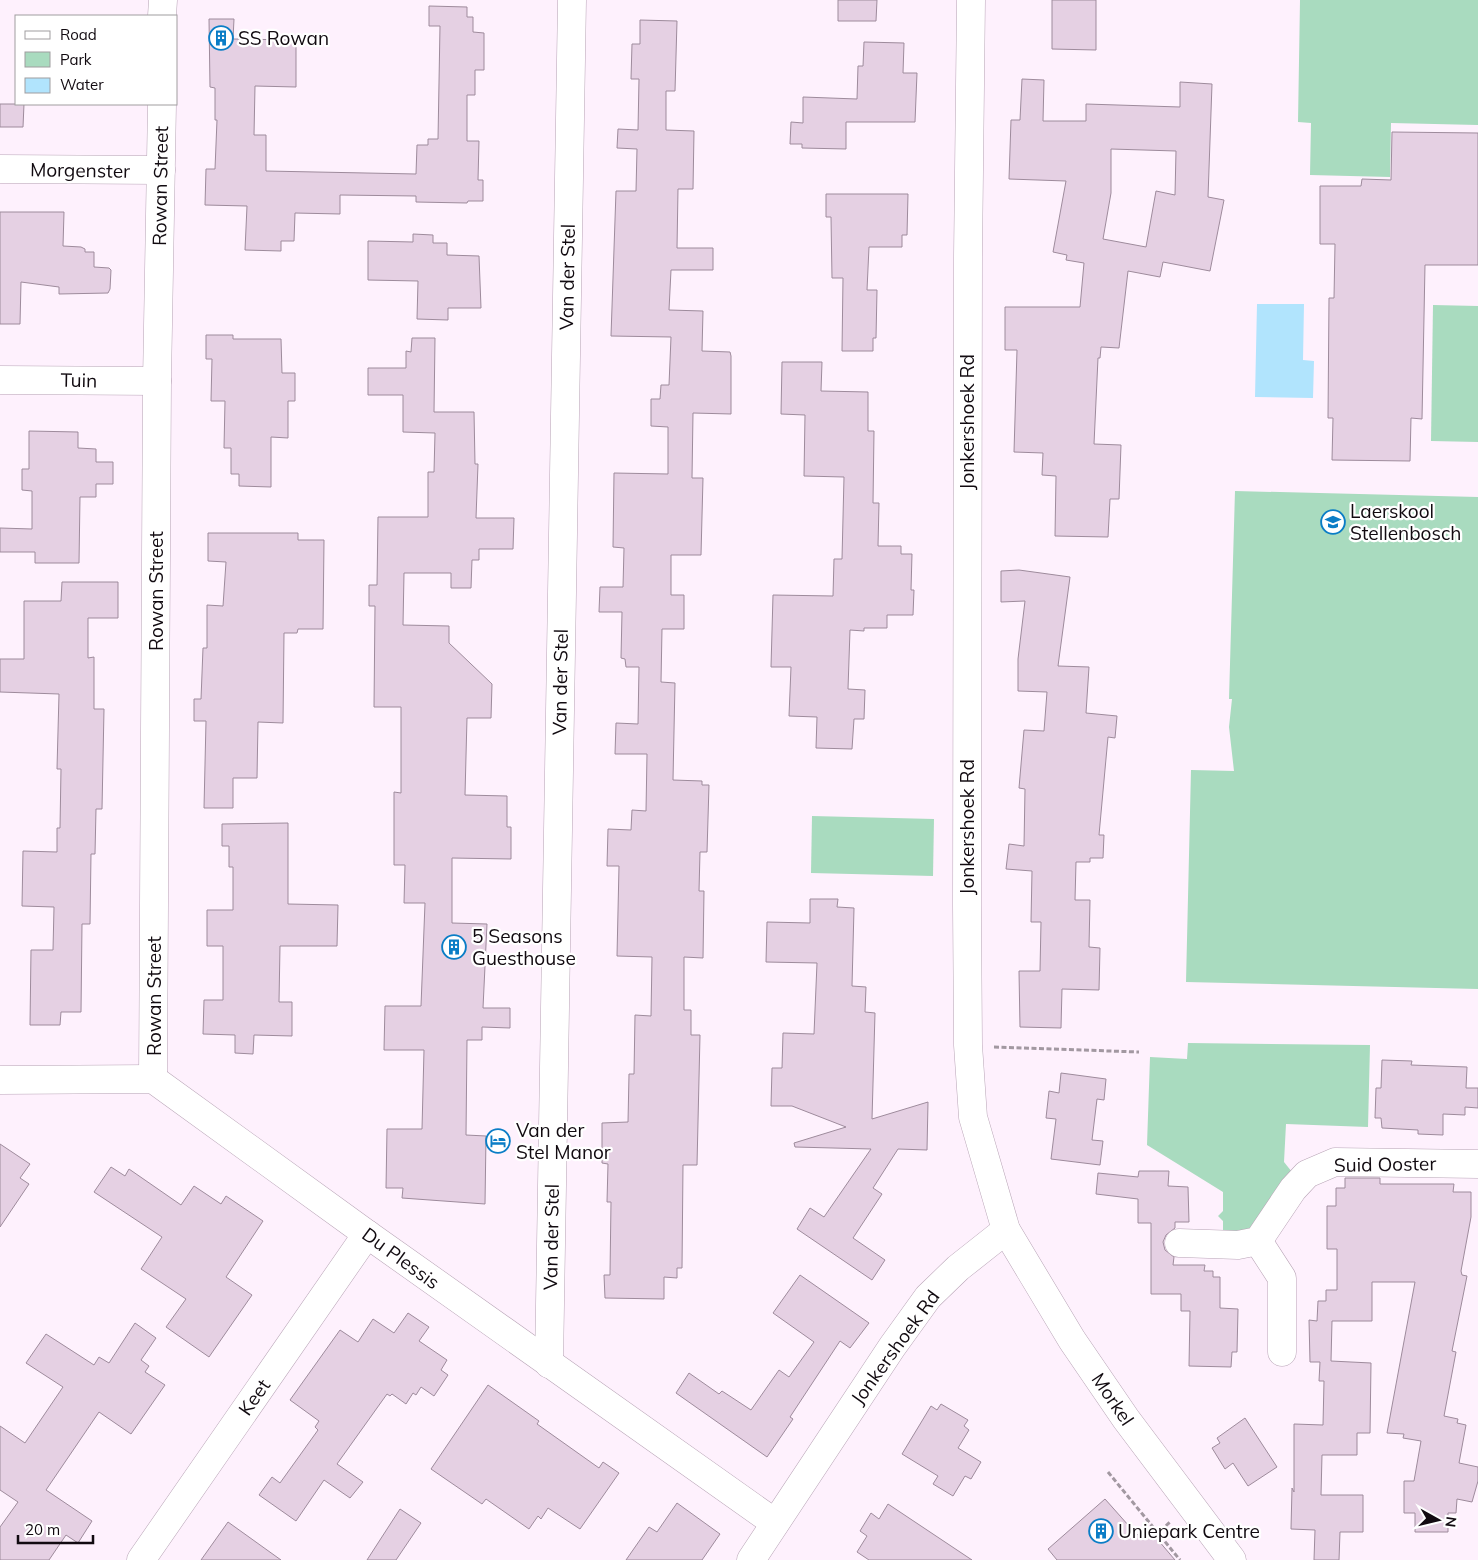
<svg xmlns="http://www.w3.org/2000/svg" width="1478" height="1560" viewBox="0 0 1478 1560" font-family="Mulish,sans-serif">
  <style>
    .green { fill: #a9dbbf }
    .water { fill: #b1e4fd }
    .building { fill: #e5d0e3; stroke: #9e8b9c; fill-rule: evenodd }
    .lines { fill: none; stroke-linecap: round; stroke-linejoin: round }
    .minor-casing { stroke: #b8a4b6; stroke-width: 29 }
    .tertiary-casing { stroke: #b8a4b6; stroke-width: 29 }
    .path { stroke: #a298a1; stroke-width: 3; stroke-dasharray: 5 2.5; stroke-linecap: butt }
    .minor { stroke: #fff; stroke-width: 28 }
    .tertiary { stroke: #fff; stroke-width: 28 }
    .labels { text-anchor: middle; dominant-baseline: central; stroke-width: 4.5; stroke-linejoin: round; paint-order: stroke }
    .poi-label { font-size: 19px; fill: #110a10; stroke: #fff; text-anchor: start }
    .street-label { font-size: 19px; fill: #110a10; stroke: #fff }
  </style>
  <rect width="100%" height="100%" fill="#fef1fd"/>
  <g class="green">
    <path d="M1300 0H1478V125L1391 123 1390 177 1310 175 1311 123 1298 122Z"/>
    <path d="M1433 305 1478 306V442L1431 441Z"/>
    <path d="M1235 491 1478 497V989L1186 982 1191 770 1234 771 1229 727 1232 699H1229Z"/>
    <path d="M812 816 934 819 933 876 811 873Z"/>
    <path d="M1188 1043 1370 1045 1368 1127 1286 1124 1284 1162 1292 1172 1248 1231 1244 1233 1223 1232V1221L1218 1216 1223 1211V1192L1147 1145 1150 1057 1187 1059Z"/>
  </g>
  <path class="water" d="M1257 304H1304L1303 360 1314 361 1313 398 1255 397Z"/>
  <g class="building">
    <path d="M838 0H877L876 21H838Z"/>
    <path d="M1052 0H1096V50L1052 49Z"/>
    <path d="M429 6 467 7V17H473V32L484 33V70H475V95H467V141H479L478 180H483V201H468L467 203 416 202V196L340 195V214L295 213 294 241H281V251L245 250 247 206 205 205 206 169H215L217 120H215V88L210 87 209 19H234L233 39 296 40V87L255 86 254 135H266V171L416 174 417 145H428V139H438L440 26H429Z"/>
    <path d="M640 20 677 21 675 91H666V130L694 131 693 189H678L677 248H713V270H671L669 310 703 311 702 351 730 352 731 356V414L693 413 692 478H703L701 555H671V595H684V629H662L661 682 675 683 673 780 702 781V785H709L707 852H700L699 891H704L703 958 684 957V1010H691V1035H700L697 1165H683L682 1268H677V1278L664 1277V1299L605 1298 604 1275H610L611 1202H607L608 1164 602 1163V1123L628 1122 629 1074H634L635 1015 651 1016 652 957 617 956 619 866H607L608 829 631 830 632 810 646 811 647 754H615L616 723 638 724 639 667H626L625 659 621 658 622 612H599L600 587H623L624 548 613 547 614 473 668 474V427L651 426V399H660L661 385H669L671 337 611 336 616 191H636L637 149 617 148 618 129 638 130 639 79H631L632 44H640Z"/>
    <path d="M864 42 904 43 903 73H917L915 122H846V149L802 148V144H790L791 122 803 123V97L857 99 858 66H863Z"/>
    <path d="M1022 79 1044 80 1043 121H1086V104L1180 107V82L1212 84 1208 197 1224 200 1210 271 1163 262 1160 277 1128 271 1119 348 1101 347 1100 358H1098L1094 444 1121 445 1119 499H1110L1108 537 1055 536 1056 476 1042 475 1043 453 1014 452 1017 350H1005V307H1080L1084 263 1066 260 1067 255 1053 252 1066 181 1009 179 1011 120H1020ZM1111 149 1176 151 1175 195 1156 191 1146 247 1103 239 1111 193Z"/>
    <path d="M0 104H24L23 127H0Z"/>
    <path d="M1392 132 1478 133V265H1425L1422 419 1411 418 1410 461 1332 460 1333 418H1328L1329 298H1334L1335 244H1320V186H1361L1362 179 1391 180Z"/>
    <path d="M826 194H908L907 235H902V247H869L867 290H877L876 338H873V351H842L843 278H832L831 217H826Z"/>
    <path d="M0 212H64L63 246 81 247 85 249V252H94V267L109 268 111 270 110 289 108 293 59 294V287L21 282 20 324H0Z"/>
    <path d="M413 234 433 235V243H447V255L479 256 481 308H448V320L417 319 418 281 368 280V241L413 242Z"/>
    <path d="M206 335H233V339H281L282 373H295V401H288V438L271 437V487L239 486V474H231V448H224L225 401H211L212 359H206Z"/>
    <path d="M412 338H435L434 412H474L475 464H478L476 518H514L513 549H479V560H472L471 588H451V573H404L403 625 449 626V643L492 684 491 718H467L465 795 507 796V827H511V859L452 858V923L487 924 483 1008H510V1028L482 1027V1040H467L466 1135 486 1136 485 1204 402 1198 403 1188H386L387 1129H422L424 1050H384L385 1006H421L425 903H404L405 865H394V792L401 793V707H374L375 606H369V585H377L378 517H428V472H434L435 433 403 432V395H368V368H406V351L411 352Z"/>
    <path d="M782 362H822L821 391 868 392V431H874L873 503H879L878 546H901V554H912L911 590H914L913 615H887V628H864V631L850 630 848 689 865 690 864 719H854L852 749 816 748 817 717 789 716 791 667H771L773 595 833 596 834 559H842L844 477 804 476 805 415 781 414Z"/>
    <path d="M29 431 78 432V448L96 449V462H113V484H96V497H80L79 563H35V552H0V528L32 529V491L22 490V469H29Z"/>
    <path d="M208 533H298V540H324L323 629H298L297 633H284L283 723 258 722 257 778H233V808H204L206 721H194V699H201L203 648H207V605L223 606 226 562 208 561Z"/>
    <path d="M1019 570 1070 577 1058 666 1089 667 1086 713 1117 716 1115 738 1108 737 1099 835H1104L1103 858H1090V862H1076L1075 900H1090L1089 947 1100 948 1099 990 1062 989 1061 1028 1020 1027 1019 971H1040L1041 922H1031L1032 871 1006 869 1009 844 1024 846 1025 789 1019 788 1024 730 1044 731 1047 692 1018 691V659L1025 601 1001 602V571Z"/>
    <path d="M62 582H118V618H88V658L94 657V709H104L102 809H96L95 854H91L90 924H82L81 1012H61L60 1025H30L31 950H53L54 907 22 906 23 851 57 852V828H60L61 769H57L59 694 0 692V659H24V601H61Z"/>
    <path d="M288 823V904L338 905 337 946H280L279 1002H292V1036L254 1035 253 1054 235 1053V1035L203 1034 204 1000H223V946H207V910H233V867H229V846H222V824Z"/>
    <path d="M810 899H838L837 907 854 908 852 986 866 987 865 1012 875 1013 872 1119 928 1102 927 1150 898 1149 873 1188 882 1194 853 1238 885 1260 872 1280 797 1229 810 1208 824 1217 871 1149 795 1147 794 1143 846 1127 792 1106H771L772 1068H782L783 1033 814 1034 817 963 766 962 767 922 810 923Z"/>
    <path d="M1382 1060 1412 1061 1411 1065 1467 1067 1466 1088H1478V1108L1465 1107V1115L1443 1114V1135L1418 1134V1130L1382 1128 1381 1118H1375L1376 1088H1381Z"/>
    <path d="M1061 1073 1106 1079 1104 1100 1097 1099 1092 1140 1103 1141 1100 1165 1051 1159 1056 1119 1046 1118 1049 1091 1059 1093Z"/>
    <path d="M0 1144 30 1164 20 1178 29 1184 0 1227Z"/>
    <path d="M111 1167 125 1176 129 1169 181 1205 194 1186 221 1204 226 1196 263 1221 226 1277 252 1295 209 1357 166 1327 186 1299 141 1269 162 1237 94 1192Z"/>
    <path d="M1139 1171H1169L1168 1186 1188 1187 1189 1222H1175V1228L1166 1235 1163 1242 1165 1250 1174 1257 1173 1265H1205L1204 1271H1213V1277H1220V1308L1238 1309 1237 1352H1232L1231 1367 1189 1366 1190 1311H1181V1294H1151V1223H1138V1199L1096 1194 1098 1173 1138 1177Z"/>
    <path d="M1345 1178H1380V1184H1454L1453 1192H1471V1217L1461 1271 1462 1275 1467 1276 1452 1351 1456 1352 1444 1416 1458 1419 1457 1423 1466 1425 1459 1463 1478 1467V1481L1472 1502 1457 1499 1456 1513H1448V1532H1415V1513H1404V1481H1414L1421 1441 1403 1438 1404 1434 1387 1433 1415 1282H1372V1321H1332L1331 1361 1371 1363 1370 1433H1357V1455H1322L1321 1495H1363V1532H1340L1339 1560H1314L1315 1530 1291 1529 1292 1488 1294 1492V1424L1323 1425 1324 1381H1319L1320 1362H1310L1309 1320 1317 1321 1318 1301H1326V1290H1337V1249H1327V1206H1336V1188H1345Z"/>
    <path d="M800 1275 869 1323 850 1348 840 1341 790 1417 793 1419 767 1457 676 1393 689 1373 719 1394 722 1391 751 1410 779 1370 789 1377 814 1342 773 1313Z"/>
    <path d="M408 1313 429 1327 419 1341 447 1360 441 1370 448 1375 434 1396 421 1387 416 1395 413 1393 406 1404 392 1394 390 1396 387 1394 337 1464 363 1482 350 1498 324 1480 296 1521 259 1495 272 1477 280 1483 318 1430 315 1427 319 1421 290 1400 340 1330 358 1342 373 1319 394 1333Z"/>
    <path d="M135 1323 156 1338 141 1360 149 1366 145 1372 165 1385 131 1434 99 1412 46 1490 92 1521 78 1543 66 1535 49 1560H0V1527L18 1502 0 1490V1426L25 1443 63 1387 26 1363 46 1334 94 1365 99 1357 109 1363Z"/>
    <path d="M488 1385 539 1421 537 1424 599 1468 603 1462 619 1473 580 1529 548 1508 541 1519 538 1516 529 1529 486 1499 482 1504 431 1469Z"/>
    <path d="M941 1404 968 1420 964 1426 969 1430 958 1448 981 1462 971 1479 965 1476 953 1496 933 1484 938 1476 902 1454 931 1406 937 1410Z"/>
    <path d="M1245 1418 1277 1467 1248 1486 1233 1463 1225 1469 1212 1448 1220 1443 1217 1438Z"/>
    <path d="M1105 1499 1137 1535 1147 1527 1175 1560H1057L1048 1549Z"/>
    <path d="M677 1503 720 1534 702 1560H626L649 1527 657 1532Z"/>
    <path d="M888 1504 972 1560H869L857 1552 867 1536 860 1531 871 1513 879 1519Z"/>
    <path d="M400 1509 421 1523 396 1560H367Z"/>
    <path d="M228 1522 281 1560H201Z"/>
  </g>
  <g class="lines">
    <g class="minor-casing">
      <g id="minor">
        <path d="M162 16 163 0"/>
        <path d="M0 169 161 170"/>
        <path d="M0 380 157 381"/>
        <path d="M153 1079 157 381 162 104"/>
        <path d="M0 1080 153 1079 367 1234 775 1523"/>
        <path d="M1258 1241 1282 1278V1352"/>
        <path d="M1179 1243 1238 1245 1258 1241 1293 1189 1307 1174 1335 1162 1478 1164"/>
        <path d="M549 1364 572 0"/>
        <path d="M141 1560 367 1234"/>
      </g>
    </g>
    <g class="tertiary-casing">
      <g id="tertiary">
        <path d="M971 0 968 257 967 905 968 1045 973 1117 1006 1230 1072 1340 1126 1419 1232 1560"/>
        <path d="M751 1560 892 1347 928 1297 958 1268 1006 1230"/>
      </g>
    </g>
    <g class="path">
      <path d="M994 1047 1139 1052"/>
      <path d="M1108 1472 1180 1560"/>
      <path d="M1155 1536 1171 1521"/>
    </g>
    <use href="#minor" class="minor"/>
    <use href="#tertiary" class="tertiary"/>
  </g>
  <defs>
    <g id="building-ring" transform="scale(1.25)"><circle r="9.5" fill="#fff" stroke="#0a7dc6" stroke-width="1.5"/><path d="M-4-6H4V6H1V3H-1V6H-4ZM-2.5-4.3h1.7v1.8h-1.7ZM.8-4.3h1.7v1.8H.8ZM-2.5-1h1.7V.8h-1.7ZM.8-1h1.7V.8H.8Z" fill="#0a7dc6"/></g>
    <g id="school-ring" transform="scale(1.25)"><circle r="9.5" fill="#fff" stroke="#0a7dc6" stroke-width="1.5"/><path d="M0-5L7-2L0 1L-7-2ZM-4 1L0 2.5L4 1V4Q0 6-4 4Z" fill="#0a7dc6"/></g>
    <g id="hotel-ring" transform="scale(1.25)"><circle r="9.5" fill="#fff" stroke="#0a7dc6" stroke-width="1.5"/><path d="M-6-4.5h1.5V1H6V5H4.5V3h-9V5H-6ZM-4 0a1.8 1.8 0 1 1 3.6 0ZM.5 0V-2.5h3Q6-2.5 6 0Z" fill="#0a7dc6"/></g>
  </defs>
  <g fill-rule="evenodd">
    <use href="#building-ring" x="221" y="38"/>
    <use href="#school-ring" x="1333" y="522"/>
    <use href="#building-ring" x="454" y="947"/>
    <use href="#hotel-ring" x="498" y="1141"/>
    <use href="#building-ring" x="1101" y="1531"/>
  </g>
  <g class="labels">
    <g class="poi-label">
      <text x="238" y="38">SS Rowan</text>
      <text x="1350" y="511">Laerskool<tspan x="1350" dy="22">Stellenbosch</tspan></text>
      <text x="472" y="936">5 Seasons<tspan x="472" dy="22">Guesthouse</tspan></text>
      <text x="516" y="1130">Van der<tspan x="516" dy="22">Stel Manor</tspan></text>
      <text x="1118" y="1531">Uniepark Centre</text>
    </g>
    <g class="street-label">
      <text transform="translate(80 170) rotate(1)">Morgenster</text>
      <text transform="translate(160 186) rotate(-89)">Rowan Street</text>
      <text transform="translate(567 277) rotate(-89)">Van der Stel</text>
      <text transform="translate(79 380) rotate(1)">Tuin</text>
      <text transform="translate(967 422) rotate(-90)">Jonkershoek Rd</text>
      <text transform="translate(156 591) rotate(-90)">Rowan Street</text>
      <text transform="translate(560 682) rotate(-89)">Van der Stel</text>
      <text transform="translate(967 827) rotate(-90)">Jonkershoek Rd</text>
      <text transform="translate(154 996) rotate(-90)">Rowan Street</text>
      <text transform="translate(1385 1164) rotate(-1)">Suid Ooster</text>
      <text transform="translate(551 1237) rotate(-89)">Van der Stel</text>
      <text transform="translate(401 1258) rotate(36)">Du Plessis</text>
      <text transform="translate(895 1347) rotate(-54)">Jonkershoek Rd</text>
      <text transform="translate(254 1397) rotate(-55)">Keet</text>
      <text transform="translate(1113 1399) rotate(56)">Morkel</text>
    </g>
  </g>
  <rect x="15" y="15" width="162" height="90" fill="#ffffff" stroke="#a09d9f"/>
  <rect x="25" y="31" width="25" height="8" fill="#ffffff" stroke="#a09d9f"/>
  <text x="60" y="40" font-size="15" fill="#110a10">Road</text>
  <rect x="25" y="52" width="25" height="15" fill="#a9dbbf" stroke="#a09d9f"/>
  <text x="60" y="65" font-size="15" fill="#110a10">Park</text>
  <rect x="25" y="78" width="25" height="15" fill="#b1e4fd" stroke="#a09d9f"/>
  <text x="60" y="90" font-size="15" fill="#110a10">Water</text>
  <g transform="translate(1438 1520) rotate(98)" stroke="#ffffff" stroke-width="4" paint-order="stroke">
  <path d="M0-4L9 19L0 12L-9 19Z" fill="#110a10"/>
  <text y="-8" font-size="14" font-weight="bold" text-anchor="middle" fill="#110a10">N</text>
  </g>
  <path d="M18 1535v8h75v-8" fill="none" stroke="#110a10" stroke-width="2.5"/>
  <text x="25" y="1535" font-size="15" fill="#110a10" stroke="#ffffff" stroke-width="4" paint-order="stroke">20 m</text>
</svg>
